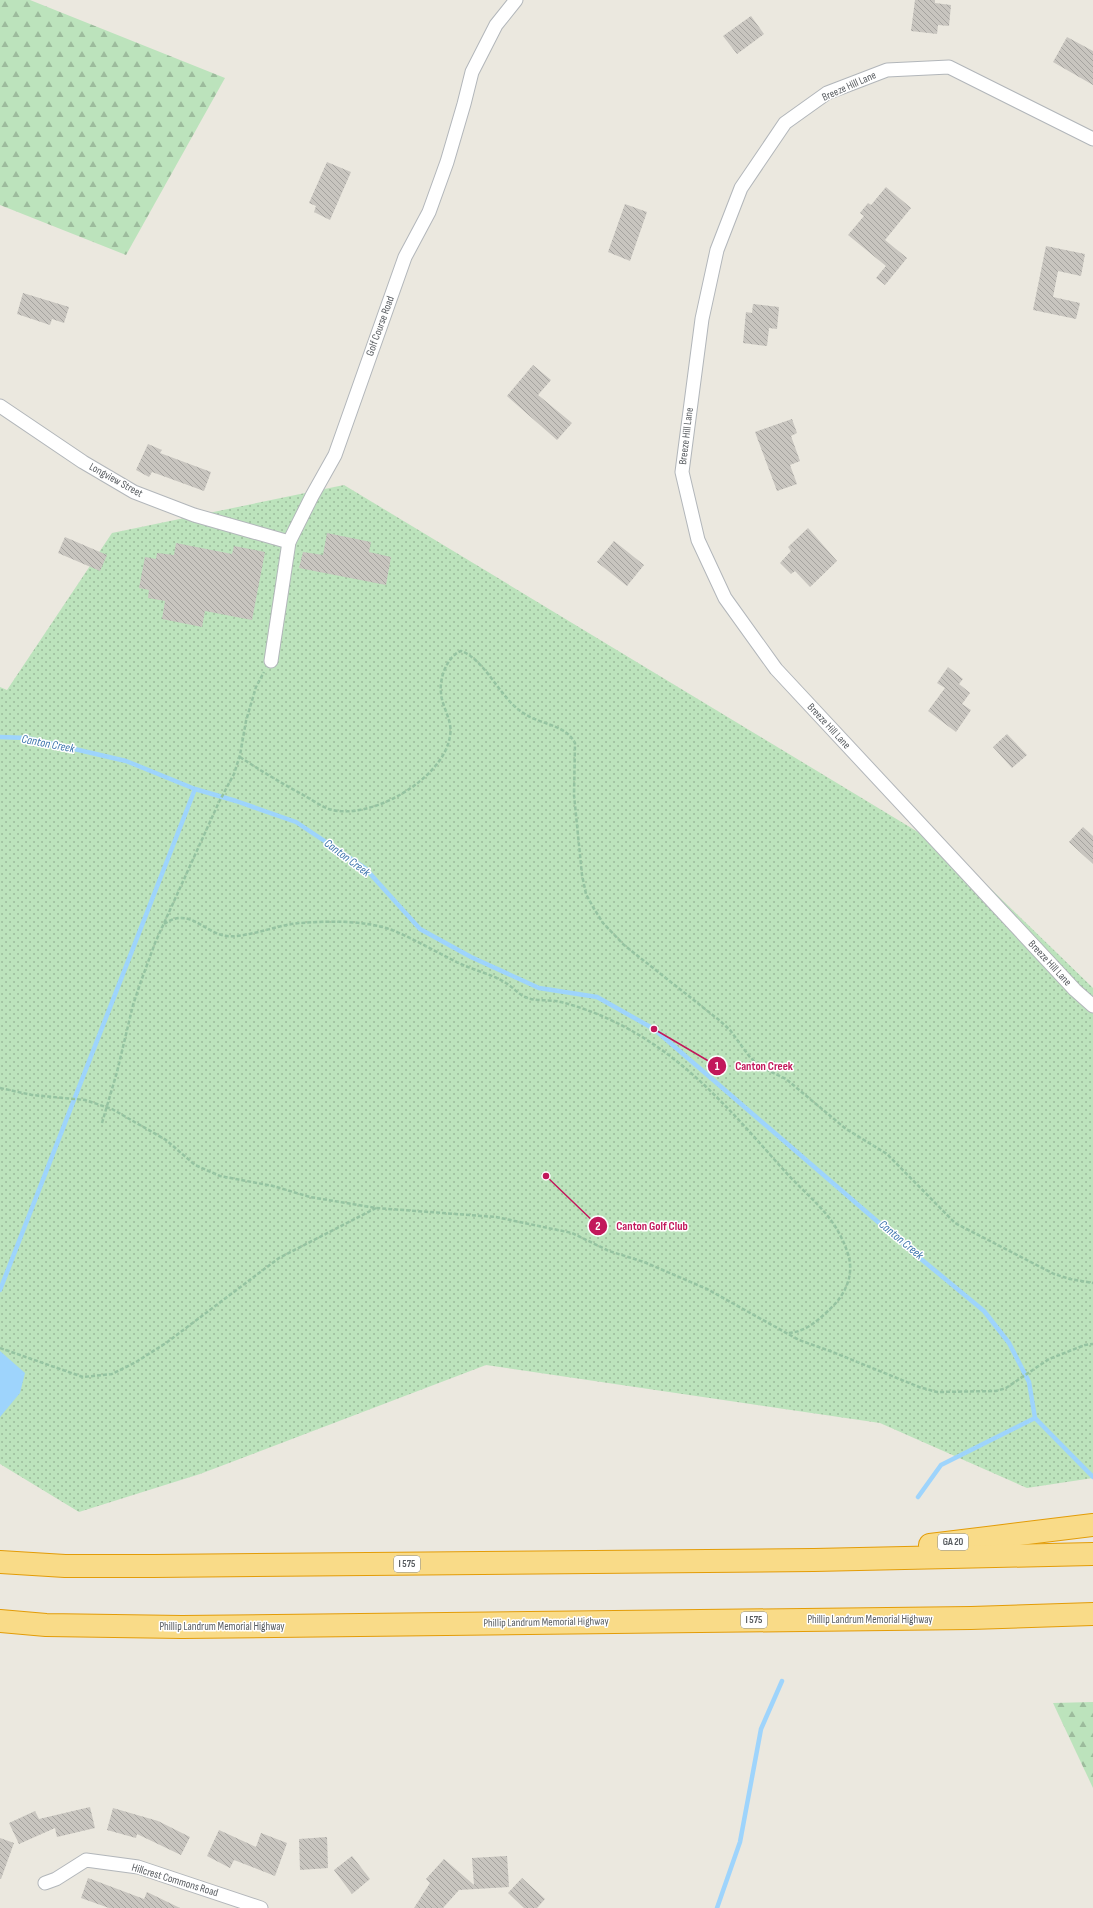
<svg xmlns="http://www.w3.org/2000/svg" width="1093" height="1908" viewBox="0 0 1093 1908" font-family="'Sofia Sans Condensed',sans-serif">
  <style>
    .grass { fill: url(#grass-dots) }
    .forest { fill: url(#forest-firs) }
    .water { fill: #9ed4fc }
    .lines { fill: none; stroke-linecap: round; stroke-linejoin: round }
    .stream { stroke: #9ed4fc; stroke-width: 4.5 }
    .building { fill: url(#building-back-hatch) }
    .minor-casing { stroke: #b2b6ba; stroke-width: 15 }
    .motorway-casing { stroke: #e39c07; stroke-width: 24 }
    .path { stroke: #95c3a1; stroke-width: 2.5; stroke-dasharray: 4 2; stroke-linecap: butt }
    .minor { stroke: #fff; stroke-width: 13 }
    .motorway { stroke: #f9db88; stroke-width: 22 }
    .labels { text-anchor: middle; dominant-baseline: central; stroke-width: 3; stroke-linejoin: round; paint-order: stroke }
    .shield { fill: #fff; stroke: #8a8d90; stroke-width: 1 }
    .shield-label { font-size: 10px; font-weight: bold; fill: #585c60 }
    .street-label { font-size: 11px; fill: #585c60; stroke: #fff }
    .water-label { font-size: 12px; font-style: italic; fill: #3e75ad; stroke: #fff }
    .leader { fill: none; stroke: #c2185b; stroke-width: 1.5 }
    .callout-dot { fill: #c2185b; stroke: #fff; stroke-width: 1.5 }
    .mark-label { font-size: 12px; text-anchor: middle; font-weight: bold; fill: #fff }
    .callout-label { font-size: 12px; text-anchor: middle; font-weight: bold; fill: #c2185b; stroke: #fff; stroke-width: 3; stroke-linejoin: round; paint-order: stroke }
  </style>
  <defs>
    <pattern id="grass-dots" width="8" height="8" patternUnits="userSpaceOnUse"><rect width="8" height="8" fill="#bce3bc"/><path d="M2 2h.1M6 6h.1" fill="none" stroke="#9cbb9c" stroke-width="1.8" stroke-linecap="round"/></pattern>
    <pattern id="forest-firs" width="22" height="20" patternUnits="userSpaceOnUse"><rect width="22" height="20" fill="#bce3bc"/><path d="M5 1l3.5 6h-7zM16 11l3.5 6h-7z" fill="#9cbb9c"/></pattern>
    <pattern id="building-back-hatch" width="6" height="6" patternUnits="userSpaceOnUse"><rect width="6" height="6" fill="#c8c5bf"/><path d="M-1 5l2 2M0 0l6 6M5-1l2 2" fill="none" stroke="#a5a39f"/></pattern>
  </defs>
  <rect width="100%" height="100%" fill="#ebe8df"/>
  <path class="grass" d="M344 485 956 855 1093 988V1478L1027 1488 880 1423 486 1365 200 1474 79 1512 0 1464V687L7 690 112 533Z"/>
  <g class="forest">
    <path d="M0 0H30L225 78 126 255 0 205Z"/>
    <path d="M1093 1702V1788L1053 1703Z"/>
  </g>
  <path class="water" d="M0 1351 25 1373 20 1393 0 1417Z"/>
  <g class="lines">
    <g class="stream">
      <path d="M0 737 27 738 126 761 195 789 236 801 296 822 365 868 420 929 471 957 539 988 597 997 654 1029 921 1259 984 1311 1009 1343 1029 1382 1035 1418 1093 1477"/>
      <path d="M0 1290 195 789"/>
      <path d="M918 1497 941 1465 1035 1418"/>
      <path d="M717 1908 740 1842 761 1729 782 1681"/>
    </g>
  </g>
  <g class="building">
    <path d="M915 0H935V3L951 5 949 26 938 25 937 34 911 31Z"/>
    <path d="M751 16 764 34 737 54 723 36Z"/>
    <path d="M1067 37 1093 51V85L1053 62Z"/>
    <path d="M327 162 351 172 330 220 314 212 316 206 309 203Z"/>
    <path d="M886 187 911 208 885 240 907 258 885 285 876 278 886 266 848 235 864 216 860 213 868 203 871 205Z"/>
    <path d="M625 204 647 212 630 261 608 252Z"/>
    <path d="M1046 246 1085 254 1081 276 1058 271 1053 297 1080 303 1076 319 1033 310Z"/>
    <path d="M23 293 69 307 64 323 52 319 50 325 17 314Z"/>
    <path d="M753 304 779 307 777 329 769 328 767 346 743 343 746 312 752 313Z"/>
    <path d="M533 365 551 380 538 395 572 423 557 440 507 396Z"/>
    <path d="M792 419 797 433 791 436 800 461 790 465 797 484 777 491 755 432Z"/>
    <path d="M148 444 162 450 160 453 211 472 204 491 152 472 149 477 136 470Z"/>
    <path d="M808 528 837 561 810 587 795 571 791 574 780 563 791 551 788 547Z"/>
    <path d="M327 533 371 542 369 552 391 557 386 585 299 568 303 552 323 555Z"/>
    <path d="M65 537 107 555 100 571 58 553Z"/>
    <path d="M614 541 644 565 627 586 597 562Z"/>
    <path d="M176 543 232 554 234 546 265 552 252 620 205 611 202 627 162 619 165 601 148 598 149 590 139 588 145 557 156 559 157 553 174 555Z"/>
    <path d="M948 667 963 679 959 684 970 693 962 704 971 710 956 732 928 711 945 688 937 683Z"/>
    <path d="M1007 734 1027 755 1012 768 993 747Z"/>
    <path d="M1083 827 1093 836V864L1069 842Z"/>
    <path d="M90 1807 95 1828 57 1837 55 1828 19 1844 9 1823 35 1811 39 1819Z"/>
    <path d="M113 1808 158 1821 190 1837 181 1855 137 1834 136 1838 107 1830Z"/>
    <path d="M219 1830 256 1847 261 1833 287 1843 275 1876 234 1860 230 1868 207 1856Z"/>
    <path d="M327 1837 328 1868 300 1870 299 1839Z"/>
    <path d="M0 1838 14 1843 1 1879 0 1878Z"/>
    <path d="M352 1856 370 1879 352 1894 334 1870Z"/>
    <path d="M507 1856 509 1887 459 1890 443 1908H414L430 1883 426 1879 444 1859 474 1885 472 1858Z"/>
    <path d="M88 1878 144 1899 147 1892 180 1908H109L81 1898Z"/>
    <path d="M522 1878 545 1899 537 1908H524L508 1893Z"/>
  </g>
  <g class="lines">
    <g class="minor-casing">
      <g id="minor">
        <path d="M1093 139 949 67 887 70 827 93 785 123 741 188 717 250 702 319 682 472 698 540 725 598 776 669 1075 990 1093 1006"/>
        <path d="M0 406 83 462 134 492 194 515 289 542"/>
        <path d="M271 661 289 542 312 496 335 455 405 257 429 212 447 162 464 104 472 72 496 25 516 0"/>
        <path d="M45 1883 56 1879 86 1860 138 1867 261 1908"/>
      </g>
    </g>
    <g class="motorway-casing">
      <g id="motorway">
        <path d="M930 1545 1093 1525"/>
        <path d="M0 1562 65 1566H154L814 1560 1093 1554"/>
        <path d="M0 1621 46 1625 182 1627 971 1618 1093 1614"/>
      </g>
    </g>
    <g class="path">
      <path d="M240 757C261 771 283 784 305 796 312 800 321 806 329 809 369 822 444 779 450 736 453 720 442 708 441 693 439 679 447 656 461 651 484 659 499 695 519 710 537 725 565 723 575 743L574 795 582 875 586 894 593 907 603 923 624 945 719 1020 730 1030 749 1056 759 1066 786 1079 846 1129 887 1154 955 1223 1054 1274 1070 1279 1093 1283"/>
      <path d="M164 924C193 904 206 940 236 936 258 934 278 925 300 923 329 921 365 920 392 930 417 940 439 954 463 965 477 971 493 975 506 983 513 987 518 994 525 997 536 1002 549 999 561 1002 592 1010 623 1024 650 1042 700 1074 741 1122 781 1167 807 1197 835 1213 848 1254 854 1273 847 1291 834 1305 822 1317 806 1333 787 1333"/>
      <path d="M0 1088 32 1095 85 1100 112 1109 166 1140 195 1165 220 1176 273 1186 310 1197 376 1208 496 1217 572 1233 609 1251 644 1262 707 1289 799 1340 830 1351 919 1387 937 1392 996 1391 1006 1388 1049 1359 1085 1345 1093 1344"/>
      <path d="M102 1123 117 1072 133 1005 140 984 155 943 219 802 234 774 240 755 246 721 256 687 264 672"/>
      <path d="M0 1348 83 1377 112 1374 136 1362 166 1343 279 1258 376 1208"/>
    </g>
    <use href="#minor" class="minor"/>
    <use href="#motorway" class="motorway"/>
  </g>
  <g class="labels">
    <g class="shield">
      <rect x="938" y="1534" width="30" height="16" rx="3"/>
      <rect x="394" y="1556" width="26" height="16" rx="3"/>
      <rect x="741" y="1612" width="26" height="16" rx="3"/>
    </g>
    <g class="shield-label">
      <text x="953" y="1542">GA 20</text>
      <text x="407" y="1564">I 575</text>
      <text x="754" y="1620">I 575</text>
    </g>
    <g class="street-label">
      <text transform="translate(849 86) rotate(-24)">Breeze Hill Lane</text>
      <text transform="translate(380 326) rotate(-70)">Golf Course Road</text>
      <text transform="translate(686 436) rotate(-83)">Breeze Hill Lane</text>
      <text transform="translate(116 480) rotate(29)">Longview Street</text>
      <text transform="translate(829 726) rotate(47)">Breeze Hill Lane</text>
      <text transform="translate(1050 963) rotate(47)">Breeze Hill Lane</text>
      <text x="870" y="1619">Phillip Landrum Memorial Highway</text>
      <text transform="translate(546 1622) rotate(-1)">Phillip Landrum Memorial Highway</text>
      <text x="222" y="1626">Phillip Landrum Memorial Highway</text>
      <text transform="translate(175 1880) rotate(17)">Hillcrest Commons Road</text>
    </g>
    <g class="water-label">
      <text transform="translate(48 744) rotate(11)">Canton Creek</text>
      <text transform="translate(347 858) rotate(37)">Canton Creek</text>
      <text transform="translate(901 1240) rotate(40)">Canton Creek</text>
    </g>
  </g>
  <path class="leader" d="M654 1029L717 1066M546 1176L598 1226"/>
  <g class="callout-dot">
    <circle cx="654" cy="1029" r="4"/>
    <circle cx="546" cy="1176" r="4"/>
    <circle cx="717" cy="1066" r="10"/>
    <circle cx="598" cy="1226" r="10"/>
  </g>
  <g class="mark-label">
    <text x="717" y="1070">1</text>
    <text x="598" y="1230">2</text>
  </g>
  <g class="callout-label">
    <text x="764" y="1070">Canton Creek</text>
    <text x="652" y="1230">Canton Golf Club</text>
  </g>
</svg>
